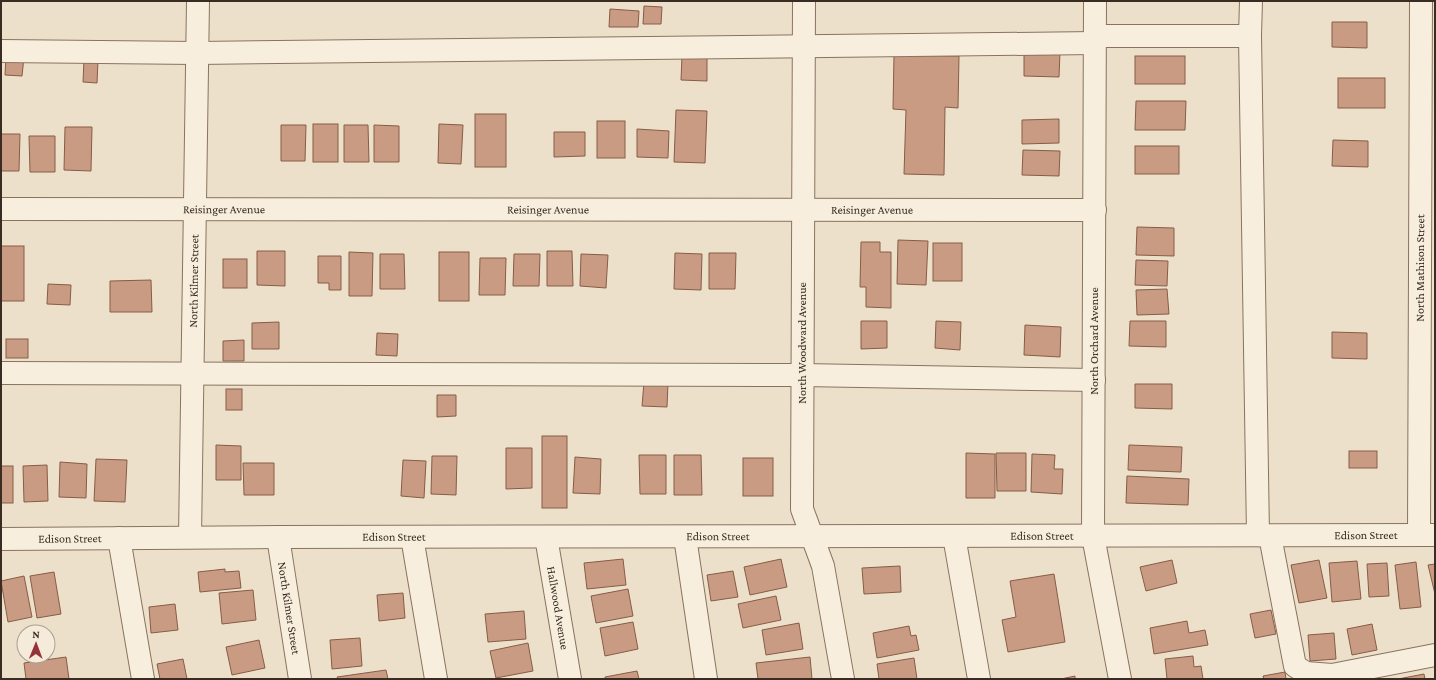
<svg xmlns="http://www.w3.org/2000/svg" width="1436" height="680" viewBox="0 0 1436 680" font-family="'Crimson Pro',serif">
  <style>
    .building { fill: #c99b83; stroke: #875c46 }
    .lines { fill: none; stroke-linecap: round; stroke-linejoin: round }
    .minor-casing { stroke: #89735f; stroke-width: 24 }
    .minor { stroke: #f8eede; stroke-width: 22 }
    .labels { text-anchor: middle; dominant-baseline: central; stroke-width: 3; stroke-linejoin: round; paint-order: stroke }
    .street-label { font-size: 12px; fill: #3a2c22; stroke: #f5ebda }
  </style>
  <rect width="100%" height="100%" fill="#ede0ca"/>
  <g class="building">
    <path d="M644 6 662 7 661 24H643Z"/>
    <path d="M610 9 639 11 638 27H609Z"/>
    <path d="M1332 22H1367V48L1332 47Z"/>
    <path d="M1024 51 1060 52 1059 77 1024 76Z"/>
    <path d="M894 55 959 56 958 108 945 107 944 175 904 174 906 110 893 109Z"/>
    <path d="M6 56 24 57 22 76 5 75Z"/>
    <path d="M682 56 707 57V81L681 80Z"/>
    <rect x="1135" y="56" width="50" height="28"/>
    <path d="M84 60H98L97 83 83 82Z"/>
    <rect x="1338" y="78" width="47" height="30"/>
    <path d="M1136 101H1186L1185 130H1135Z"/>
    <path d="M676 110 707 111 705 163 674 162Z"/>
    <rect x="475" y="114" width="31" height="53"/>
    <path d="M1059 119V143L1022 144V120Z"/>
    <rect x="597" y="121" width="28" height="37"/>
    <rect x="313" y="124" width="25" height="38"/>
    <path d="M439 124 463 125 461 164 438 163Z"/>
    <path d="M281 125H306L305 161H281Z"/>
    <path d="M344 125H368L369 162H344Z"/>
    <path d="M374 125 399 126V162H374Z"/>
    <path d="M65 127H92L91 171 64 170Z"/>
    <path d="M637 129 669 131 668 158 637 157Z"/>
    <path d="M554 132H585V156L554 157Z"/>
    <path d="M1 134H20L19 171H1Z"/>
    <path d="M29 136H55V172H30Z"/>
    <path d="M1333 140 1368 141V167L1332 166Z"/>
    <rect x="1135" y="146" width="44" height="28"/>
    <path d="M1023 150 1060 151 1059 176 1022 175Z"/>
    <path d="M1137 227 1174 228V256L1136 255Z"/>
    <path d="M898 240 928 241 926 285 897 284Z"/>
    <path d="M861 242H880V252H891V308L866 307V287H860Z"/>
    <rect x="933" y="243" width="29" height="38"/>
    <rect x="1" y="246" width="23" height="55"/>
    <path d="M257 251H285V286L257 285Z"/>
    <path d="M547 251H572L573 286H547Z"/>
    <path d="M349 252 373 253 372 296H349Z"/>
    <rect x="439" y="252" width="30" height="49"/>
    <path d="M675 253 702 254 701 290 674 289Z"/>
    <path d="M709 253H736L735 289H709Z"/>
    <path d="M380 254H404L405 289H380Z"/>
    <path d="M514 254H540L539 286H513Z"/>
    <path d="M581 254 608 255 606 288 580 286Z"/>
    <path d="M318 256H341V290H329V283H318Z"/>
    <path d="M480 258H506L505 295H479Z"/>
    <rect x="223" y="259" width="24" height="29"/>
    <path d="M1136 260 1168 261 1167 286 1135 285Z"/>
    <path d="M151 280 152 312H110V281Z"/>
    <path d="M48 284 71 285 70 305 47 304Z"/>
    <path d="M1167 289 1169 314 1137 315 1136 290Z"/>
    <path d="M861 321H887V348L861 349Z"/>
    <path d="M936 321 961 322 960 350 935 348Z"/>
    <path d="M1130 321H1166V347L1129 346Z"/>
    <path d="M279 322V349H252V323Z"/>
    <path d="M1025 325 1061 327 1060 357 1024 355Z"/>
    <path d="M1332 332 1367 333V359L1332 358Z"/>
    <path d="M377 333 398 334 397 356 376 355Z"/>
    <rect x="6" y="339" width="22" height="19"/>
    <path d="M244 340V361H223V341Z"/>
    <path d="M644 382 668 383 667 407 642 406Z"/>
    <path d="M1135 384H1172V409L1135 408Z"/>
    <rect x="226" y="389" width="16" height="21"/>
    <path d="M437 395H456V416L437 417Z"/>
    <rect x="542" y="436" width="25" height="72"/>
    <path d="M216 445 241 446V480H216Z"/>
    <path d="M1129 445 1182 447 1181 472 1128 470Z"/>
    <path d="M506 448H532V488L506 489Z"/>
    <rect x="1349" y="451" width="28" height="17"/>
    <path d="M966 453 995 454V498H966Z"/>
    <path d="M996 453H1026V491H997Z"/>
    <path d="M1032 454 1055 455 1054 469H1063L1062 494 1031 492Z"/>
    <path d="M639 455H666V494H640Z"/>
    <path d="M674 455H701L702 495H674Z"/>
    <path d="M432 456H457L456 495 431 494Z"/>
    <path d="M575 457 601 459 600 494 573 493Z"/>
    <rect x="743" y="458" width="30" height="38"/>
    <path d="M96 459 127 460 125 502 94 501Z"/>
    <path d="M403 460 426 461 424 498 401 496Z"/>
    <path d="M60 462 87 464 86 498 59 497Z"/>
    <path d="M243 463H274V495H244Z"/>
    <path d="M47 465 48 501 24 502 23 466Z"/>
    <rect x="1" y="466" width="12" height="37"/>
    <path d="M1127 476 1189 479 1188 505 1126 503Z"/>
    <path d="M623 559 626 585 587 589 584 563Z"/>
    <path d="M781 559 787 587 750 595 744 567Z"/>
    <path d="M1172 560 1177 583 1146 591 1140 567Z"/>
    <path d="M1319 560 1327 598 1299 603 1291 565Z"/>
    <path d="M1357 561 1361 599 1332 602 1329 563Z"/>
    <path d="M1416 562 1421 607 1400 609 1395 565Z"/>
    <path d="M1387 563 1389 596 1369 597 1367 564Z"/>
    <path d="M1435 564V594L1428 565Z"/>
    <path d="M900 566 901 592 864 594 862 568Z"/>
    <path d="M225 569V572L239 571 241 588 200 592 198 572Z"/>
    <path d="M733 571 738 597 711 601 707 575Z"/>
    <path d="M54 572 61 614 37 618 30 576Z"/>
    <path d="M1054 574 1065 642 1008 652 1002 620 1016 617 1010 581Z"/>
    <path d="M24 576 32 617 8 622 1 581Z"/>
    <path d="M628 589 633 616 596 623 591 596Z"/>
    <path d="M253 590 256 620 222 624 219 593Z"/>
    <path d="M403 593 405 618 379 621 377 595Z"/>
    <path d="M776 596 781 620 743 628 738 604Z"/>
    <path d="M175 604 178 630 151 633 149 607Z"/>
    <path d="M1271 610 1276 634 1255 638 1250 614Z"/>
    <path d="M524 611 526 639 488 642 485 614Z"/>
    <path d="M1187 621 1189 633 1205 630 1208 645 1154 654 1150 628Z"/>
    <path d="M633 622 638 649 605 656 600 628Z"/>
    <path d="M799 623 803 649 766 655 762 630Z"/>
    <path d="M1372 624 1377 650 1352 655 1347 629Z"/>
    <path d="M909 626 911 636 916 635 919 650 877 658 873 633Z"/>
    <path d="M1334 633 1336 659 1310 661 1308 635Z"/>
    <path d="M360 638 362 666 332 669 330 640Z"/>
    <path d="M259 640 265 668 232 675 226 647Z"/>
    <path d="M528 643 533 671 496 678 490 651Z"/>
    <path d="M1193 656 1194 667 1201 666 1203 679H1167L1165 659Z"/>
    <path d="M66 657 69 679H26L24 663Z"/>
    <path d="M810 657 812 679H758L756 663Z"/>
    <path d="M914 658 917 679H879L877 664Z"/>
    <path d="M183 659 187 679H160L157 664Z"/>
    <path d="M386 670 388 679H338L337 677Z"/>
    <path d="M637 671 639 679H605V677Z"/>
    <path d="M1285 672 1286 679H1264L1263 676Z"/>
    <path d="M1424 674 1425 679H1398Z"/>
    <path d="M1075 676V679H1061Z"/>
  </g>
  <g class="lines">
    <g class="minor-casing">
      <g id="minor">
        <path d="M804 1 802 509 823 566 843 679"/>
        <path d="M1095 1 1093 536 1120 679"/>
        <path d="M1251 1 1250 36 1258 535 1270 536 1295 666 1306 673 1332 675 1435 655"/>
        <path d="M1095 36H1250"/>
        <path d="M1 51 197 53 1095 43"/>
        <path id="s1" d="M1 209 1095 210"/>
        <path d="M1 373 802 375 1094 380"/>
        <path id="s2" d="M1419 535 1421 1"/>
        <path d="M954 536 979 679"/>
        <path id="s3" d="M190 537 198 1"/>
        <path id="s4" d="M278 537 300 679"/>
        <path d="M412 537 436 679"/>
        <path id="s5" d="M546 537 570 679"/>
        <path d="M685 537 706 679"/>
        <path d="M119 538 143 679"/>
        <path id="s6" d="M1 539 278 537 1435 535"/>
      </g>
    </g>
    <use href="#minor" class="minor"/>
  </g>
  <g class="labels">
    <g class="street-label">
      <text stroke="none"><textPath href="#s1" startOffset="223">Reisinger Avenue</textPath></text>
      <text stroke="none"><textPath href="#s1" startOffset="547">Reisinger Avenue</textPath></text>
      <text stroke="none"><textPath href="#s1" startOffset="871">Reisinger Avenue</textPath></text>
      <text stroke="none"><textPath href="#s2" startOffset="267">North Mathison Street</textPath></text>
      <text stroke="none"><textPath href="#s3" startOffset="256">North Kilmer Street</textPath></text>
      <text transform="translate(1094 341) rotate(-90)">North Orchard Avenue</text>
      <text transform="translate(802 343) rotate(-90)">North Woodward Avenue</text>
      <text stroke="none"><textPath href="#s6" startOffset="1041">Edison Street</textPath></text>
      <text stroke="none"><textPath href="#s6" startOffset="1365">Edison Street</textPath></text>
      <text stroke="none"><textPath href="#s6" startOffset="393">Edison Street</textPath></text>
      <text stroke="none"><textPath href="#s6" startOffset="717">Edison Street</textPath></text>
      <text stroke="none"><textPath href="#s6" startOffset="69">Edison Street</textPath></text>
      <text stroke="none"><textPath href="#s4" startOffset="72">North Kilmer Street</textPath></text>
      <text stroke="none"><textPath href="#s5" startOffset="72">Hallwood Avenue</textPath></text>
    </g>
  </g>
  <rect width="1436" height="680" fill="none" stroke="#3a2c22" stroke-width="4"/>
  <g transform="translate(36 644) rotate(1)"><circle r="19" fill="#f5ebda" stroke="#aa9f90"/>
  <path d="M0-3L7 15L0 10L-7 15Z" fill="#95323a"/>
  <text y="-6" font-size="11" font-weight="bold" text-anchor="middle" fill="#3a2c22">N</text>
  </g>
</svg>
